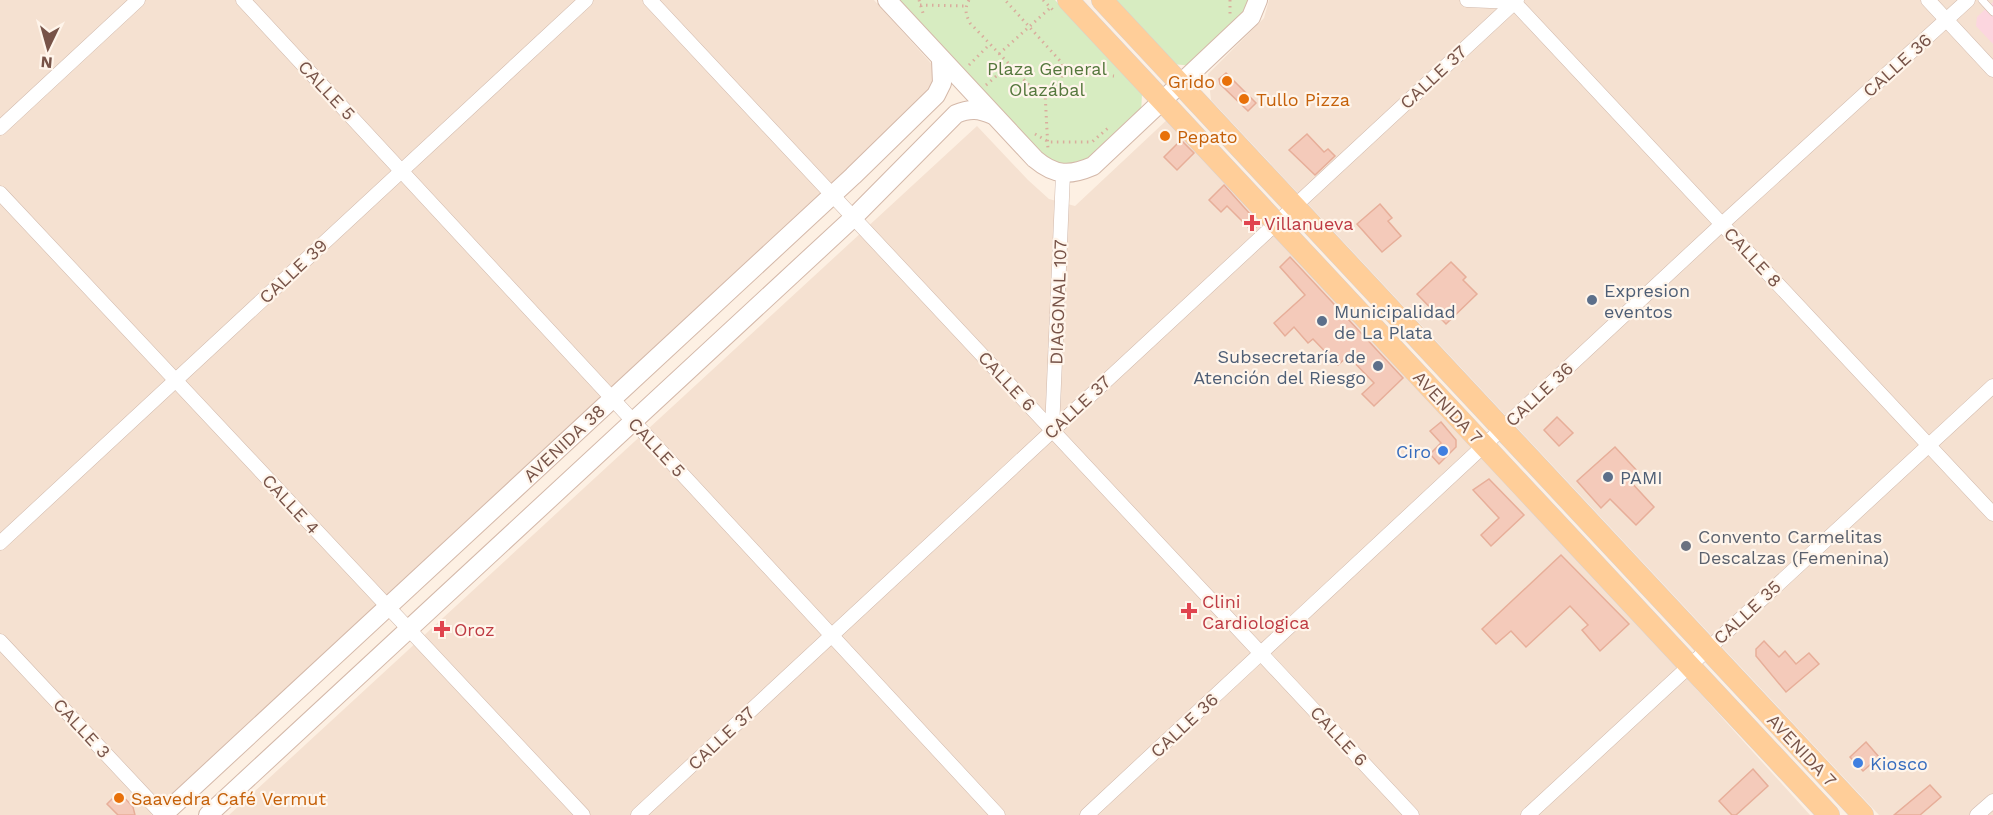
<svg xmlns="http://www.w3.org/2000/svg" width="1993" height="815" viewBox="0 0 1993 815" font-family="'Work Sans',sans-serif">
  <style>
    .residential { fill: #f5e1d1 }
    .medical { fill: #fcd6df }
    .green { fill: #d7ecc1 }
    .building { fill: #f4caba; stroke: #e7ae99; stroke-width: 1.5 }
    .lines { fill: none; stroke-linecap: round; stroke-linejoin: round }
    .service-casing { stroke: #d1b9ac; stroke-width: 8 }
    .minor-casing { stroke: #d1b9ac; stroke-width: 15 }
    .secondary-casing { stroke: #d4b8a9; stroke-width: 20 }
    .primary-casing { stroke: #d9cfcc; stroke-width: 22 }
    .path { stroke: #d9ad9d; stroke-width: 3; stroke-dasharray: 1.5 4.5; stroke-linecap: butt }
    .service { stroke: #fff; stroke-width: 7 }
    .minor { stroke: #fff; stroke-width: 14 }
    .secondary { stroke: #fff; stroke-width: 18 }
    .primary { stroke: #ffce99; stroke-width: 21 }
    .food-dot { fill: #e8710a; stroke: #fff5eb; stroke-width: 2 }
    .health-dot { fill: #e0444e; stroke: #fff5eb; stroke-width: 2 }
    .service-dot { fill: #5c6f8a; stroke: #fff5eb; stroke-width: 2 }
    .shop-dot { fill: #3f7fe0; stroke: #fff5eb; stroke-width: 2 }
    .worship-dot { fill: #6b7280; stroke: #fff5eb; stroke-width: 2 }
    .labels { text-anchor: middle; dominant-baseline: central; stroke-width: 4.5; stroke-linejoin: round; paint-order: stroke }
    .street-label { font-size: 18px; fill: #775348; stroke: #fff5eb }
    .park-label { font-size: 18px; fill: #54773c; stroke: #fff5eb }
    .food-label { font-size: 18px; fill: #c56008; stroke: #fff5eb; text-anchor: start }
    .health-label { font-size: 18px; fill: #be3a42; stroke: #fff5eb; text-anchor: start }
    .service-label { font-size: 18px; fill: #4e5e75; stroke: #fff5eb; text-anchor: start }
    .shop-label { font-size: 18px; fill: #366cbe; stroke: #fff5eb; text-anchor: end }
    .worship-label { font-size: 18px; fill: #5b616d; stroke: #fff5eb; text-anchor: start }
  </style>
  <rect width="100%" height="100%" fill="#fdf0e3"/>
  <g class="residential">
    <path d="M0 0H874L947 81 151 815H0Z"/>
    <path d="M1269 0H1993V815H1879L1211 100 1208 74 1264 18Z"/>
    <path d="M1170 117 1483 453 1810 815H229L977 126 1028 180 1049 199 1075 206Z"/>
  </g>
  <path class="medical" d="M1993 2V44L1976 26 1977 17Z"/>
  <g class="green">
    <path d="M893 0H1055L1142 94 1141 114 1087 166 1047 165Z"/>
    <path d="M1113 0H1251L1246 18 1194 66 1172 64Z"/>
  </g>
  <g class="building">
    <path d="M1226 73 1256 103 1248 111 1220 84 1219 79Z"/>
    <path d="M1307 134 1324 152 1328 149 1335 156 1315 175 1289 150Z"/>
    <path d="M1181 140 1194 153 1177 170 1164 157Z"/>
    <path d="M1224 185 1259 224 1252 231 1227 206 1221 212 1209 200Z"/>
    <path d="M1380 204 1392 218 1388 221 1401 236 1382 252 1357 224Z"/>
    <path d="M1290 257 1403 378 1374 406 1362 394 1374 383 1348 356 1338 365 1313 339 1308 343 1294 327 1285 336 1274 323 1305 295 1280 267Z"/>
    <path d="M1451 262 1466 277 1463 280 1477 294 1446 324 1417 294Z"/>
    <path d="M1557 417 1573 433 1559 446 1544 430Z"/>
    <path d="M1441 422 1456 440V447L1439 464 1430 454 1441 443 1430 431Z"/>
    <path d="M1615 447 1639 473 1630 481 1654 507 1636 525 1610 499 1601 508 1577 481Z"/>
    <path d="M1489 479 1524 515 1491 546 1481 535 1499 518 1473 490Z"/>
    <path d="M1561 555 1629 624 1600 651 1582 630 1588 625 1570 606 1526 647 1511 631 1496 644 1482 629Z"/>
    <path d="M1764 641 1779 657 1785 651 1796 664 1809 653 1819 664 1786 692 1756 656V649Z"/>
    <path d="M1866 742 1879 757 1863 771 1850 757Z"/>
    <path d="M1753 769 1768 786 1736 815H1732L1719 801Z"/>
    <path d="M1930 785 1941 797 1920 815H1894Z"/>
    <path d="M119 792 133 807 135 815H118L107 804Z"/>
  </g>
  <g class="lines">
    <g class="service-casing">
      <path id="service" d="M1982 0 1993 12"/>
    </g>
    <g class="minor-casing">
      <g id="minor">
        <path d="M243 0 998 815"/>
        <path d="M650 0 1412 815"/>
        <path d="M1467 0 1514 2"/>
        <path d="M1512 0 1993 514"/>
        <path d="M1928 0 1993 70"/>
        <path d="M0 128 138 0"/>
        <path d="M0 193 583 815"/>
        <path d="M1052 430 1063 174"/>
        <path d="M0 543 586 0"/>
        <path d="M0 641 163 815"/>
        <path d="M638 815 1517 0"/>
        <path d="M1087 815 1722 224 1968 0"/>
        <path d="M1528 815 1993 386"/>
        <path d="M1977 815 1993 801"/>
      </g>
    </g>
    <g class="secondary-casing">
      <g id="secondary">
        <path d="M887 0 1035 159C1055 176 1070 176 1093 166L1251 17 1258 0"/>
        <path d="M163 815 853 176 936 95 942 83 941 60"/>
        <path d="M208 815 854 217 956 114C970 108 979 109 993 115"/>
      </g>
    </g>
    <g class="primary-casing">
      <g id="primary">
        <path d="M1068 0 1829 815"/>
        <path d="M1102 0 1863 815"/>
      </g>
    </g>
    <g class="path">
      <path d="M919 0 923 13"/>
      <path d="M969 0C964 9 966 15 970 23L1030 86C1049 99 1067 84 1062 63L1005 0"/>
      <path d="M1043 0 1054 11"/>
      <path d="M1230 0V16"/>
      <path d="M920 5 966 6"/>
      <path d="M999 54 1050 8"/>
      <path d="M969 65 990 44"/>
      <path d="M1065 72 1114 76"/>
      <path d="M986 85 1009 65"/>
      <path d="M1045 92 1048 150"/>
      <path d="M1035 134 1049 142H1092L1108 128"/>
    </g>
    <use href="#service" class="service"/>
    <use href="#minor" class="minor"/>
    <use href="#secondary" class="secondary"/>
    <use href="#primary" class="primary"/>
  </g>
  <g class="food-dot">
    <circle cx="1227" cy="81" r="6"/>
    <circle cx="1244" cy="99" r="6"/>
    <circle cx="1165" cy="136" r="6"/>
    <circle cx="119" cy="798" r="6"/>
  </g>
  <g class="health-dot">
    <path d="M1249 214h6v6h6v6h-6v6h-6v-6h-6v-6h6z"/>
    <path d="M1186 602h6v6h6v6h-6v6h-6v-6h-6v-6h6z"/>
    <path d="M439 620h6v6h6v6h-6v6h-6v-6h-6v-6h6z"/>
  </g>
  <g class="service-dot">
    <circle cx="1592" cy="300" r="6"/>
    <circle cx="1322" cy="321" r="6"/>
    <circle cx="1378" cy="366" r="6"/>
    <circle cx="1608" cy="477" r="6"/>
  </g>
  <g class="shop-dot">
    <circle cx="1443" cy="451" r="6"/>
    <circle cx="1858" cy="763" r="6"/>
  </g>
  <circle class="worship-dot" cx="1686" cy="546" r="6"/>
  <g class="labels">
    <g class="street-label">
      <text transform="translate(1897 65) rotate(-42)">CALLE 36</text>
      <text transform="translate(1433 77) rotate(-43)">CALLE 37</text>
      <text transform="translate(327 90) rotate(47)">CALLE 5</text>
      <text transform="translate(1753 257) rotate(47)">CALLE 8</text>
      <text transform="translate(293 271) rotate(-43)">CALLE 39</text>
      <text transform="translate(1058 302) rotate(-88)">DIAGONAL 107</text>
      <text transform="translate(1007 381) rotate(47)">CALLE 6</text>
      <text transform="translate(1539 394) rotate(-43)">CALLE 36</text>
      <text transform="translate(1077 407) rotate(-43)">CALLE 37</text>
      <text transform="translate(1448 407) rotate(47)">AVENIDA 7</text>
      <text transform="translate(564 443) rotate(-43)">AVENIDA 38</text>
      <text transform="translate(657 447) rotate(47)">CALLE 5</text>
      <text transform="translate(291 504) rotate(47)">CALLE 4</text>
      <text transform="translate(1747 612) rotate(-43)">CALLE 35</text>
      <text transform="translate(1184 725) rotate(-43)">CALLE 36</text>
      <text transform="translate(82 728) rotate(47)">CALLE 3</text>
      <text transform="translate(1339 736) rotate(47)">CALLE 6</text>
      <text transform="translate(721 738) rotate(-43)">CALLE 37</text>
      <text transform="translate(1802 750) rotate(47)">AVENIDA 7</text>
    </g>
    <g class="park-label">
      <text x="1047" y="68">Plaza General<tspan x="1047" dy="21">Olazábal</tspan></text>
    </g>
    <g class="food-label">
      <text x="1215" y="81" text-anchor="end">Grido</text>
      <text x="1256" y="99">Tullo Pizza</text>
      <text x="1177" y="136">Pepato</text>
      <text x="131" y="798">Saavedra Café Vermut</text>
    </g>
    <g class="health-label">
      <text x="1264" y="223">Villanueva</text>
      <text x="1202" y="601">Clini<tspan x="1202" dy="21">Cardiologica</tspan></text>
      <text x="454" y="629">Oroz</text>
    </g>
    <g class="service-label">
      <text x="1604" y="290">Expresion<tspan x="1604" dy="21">eventos</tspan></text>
      <text x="1334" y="311">Municipalidad<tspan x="1334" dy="21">de La Plata</tspan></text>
      <text x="1366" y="356" text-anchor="end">Subsecretaría de<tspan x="1366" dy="21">Atención del Riesgo</tspan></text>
      <text x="1620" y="477">PAMI</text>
    </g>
    <g class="shop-label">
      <text x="1431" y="451">Ciro</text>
      <text x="1870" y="763" text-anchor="start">Kiosco</text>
    </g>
    <g class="worship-label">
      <text x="1698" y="536">Convento Carmelitas<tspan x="1698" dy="21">Descalzas (Femenina)</tspan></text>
    </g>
  </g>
  <g transform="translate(48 48) rotate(185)" stroke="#fff5eb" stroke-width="4.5" paint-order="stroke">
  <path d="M0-4.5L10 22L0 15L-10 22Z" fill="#775348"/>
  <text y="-9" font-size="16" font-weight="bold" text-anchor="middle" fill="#775348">N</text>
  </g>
</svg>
